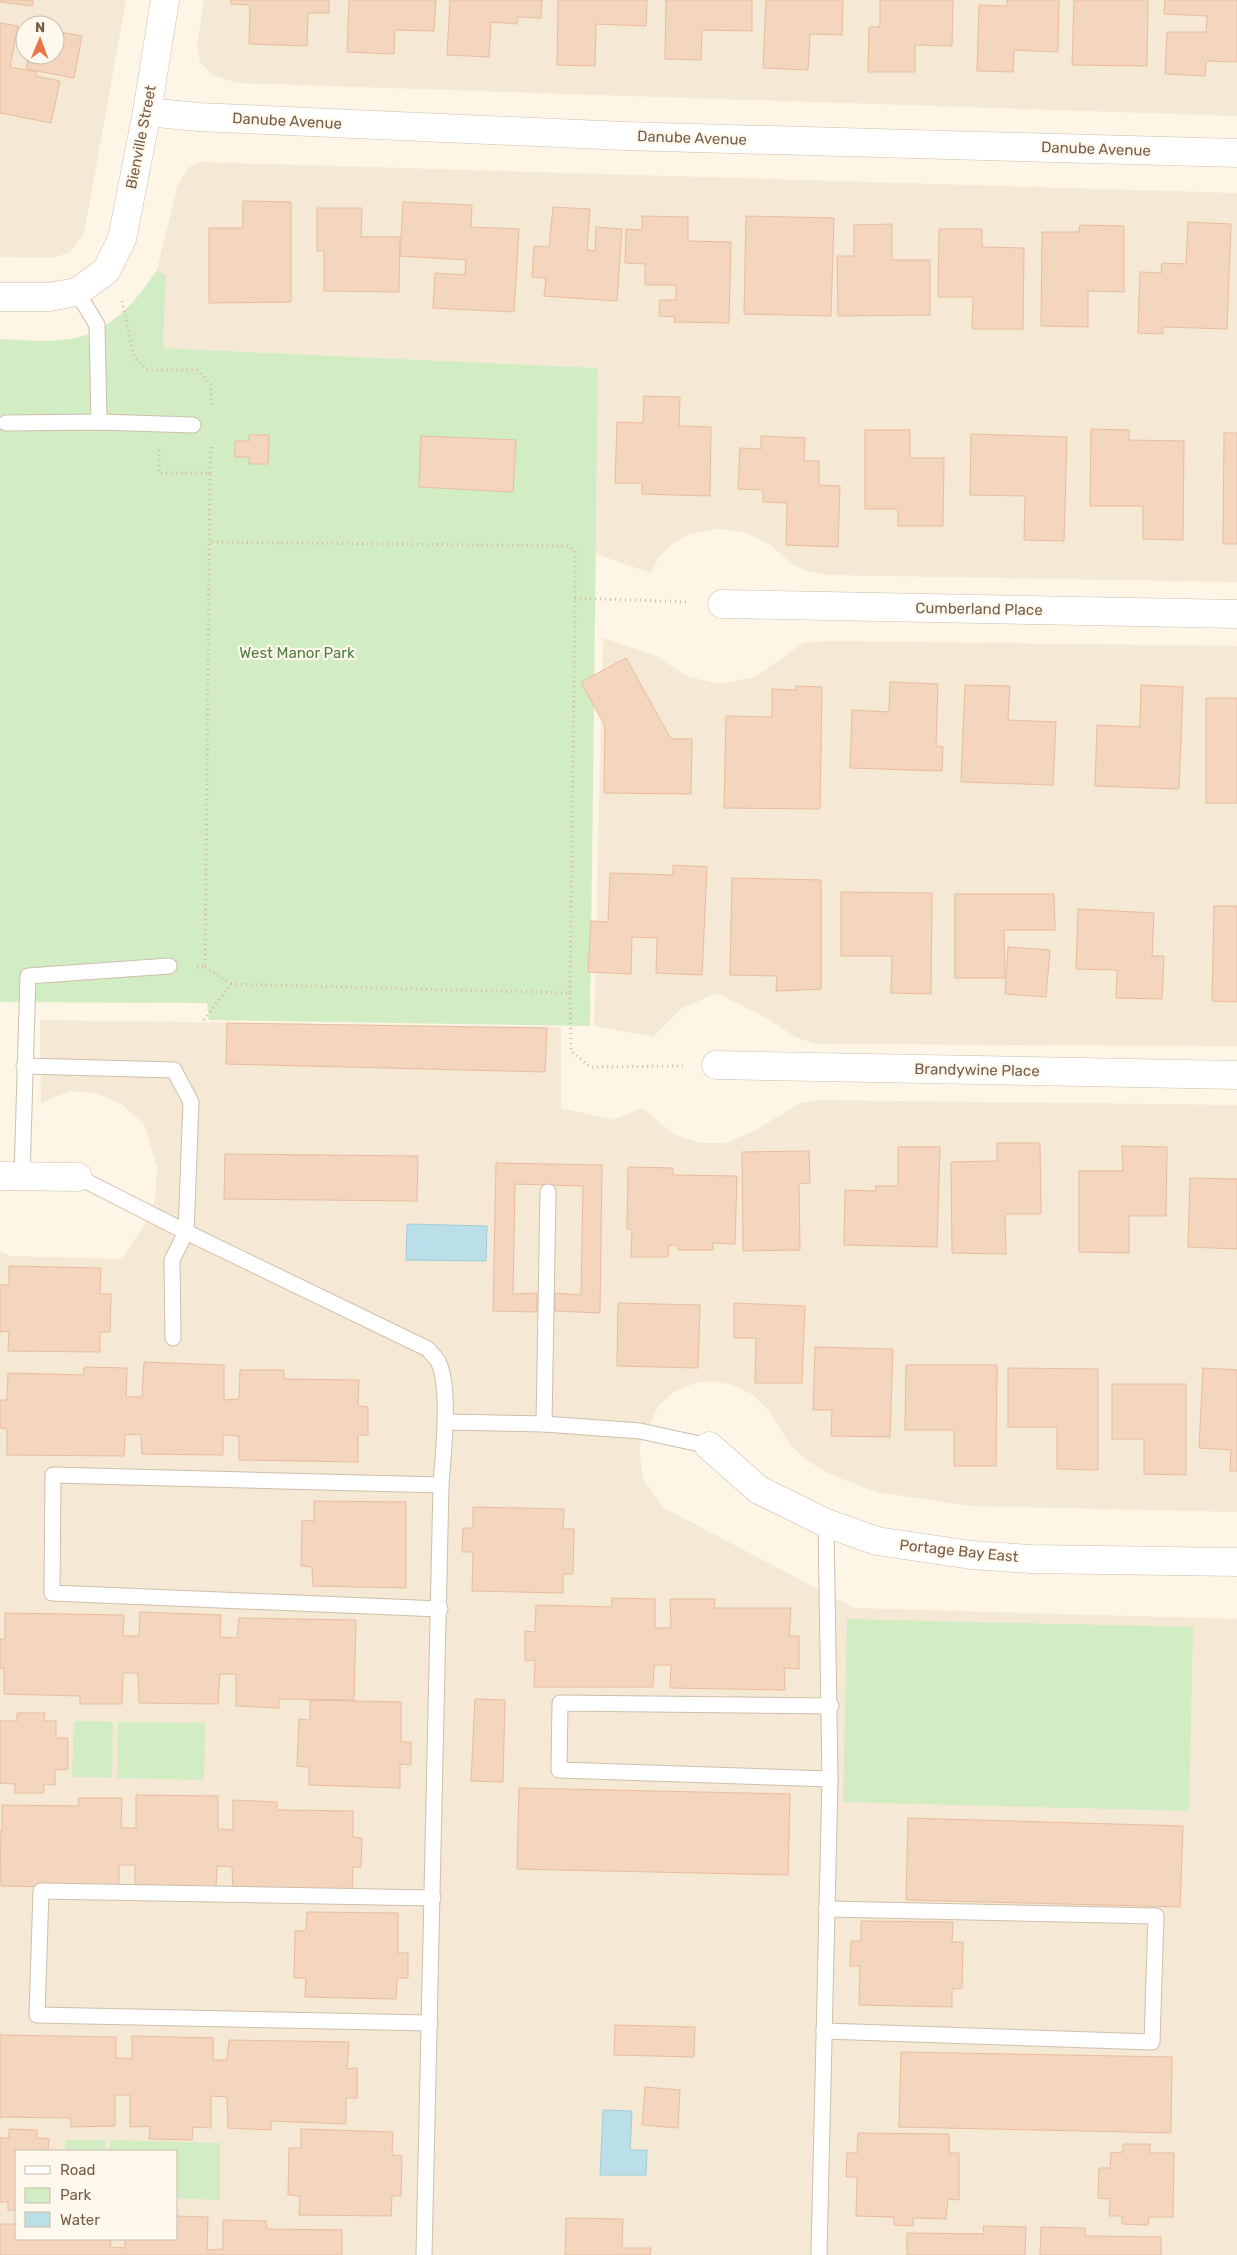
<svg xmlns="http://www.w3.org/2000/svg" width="1237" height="2255" viewBox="0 0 1237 2255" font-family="Rubik,sans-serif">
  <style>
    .residential { fill: #f5e8d4; fill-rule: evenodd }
    .green { fill: #d2ecc4 }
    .water { fill: #badfe8; stroke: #a0ceda }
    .building { fill: #f3d6bd; stroke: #e7bd9d }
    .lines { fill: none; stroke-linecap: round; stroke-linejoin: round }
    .service-casing { stroke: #cfbeac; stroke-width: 17 }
    .minor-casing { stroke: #cfbeac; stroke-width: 29 }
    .path { stroke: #d9b9a0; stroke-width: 3; stroke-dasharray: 1 4; stroke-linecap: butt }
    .service { stroke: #fff; stroke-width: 15 }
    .minor { stroke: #fff; stroke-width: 28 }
    .labels { text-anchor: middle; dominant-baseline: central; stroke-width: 4.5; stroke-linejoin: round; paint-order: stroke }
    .street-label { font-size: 15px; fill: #785d4a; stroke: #fff9ed }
    .park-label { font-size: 15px; fill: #507e41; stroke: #fff9ed }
  </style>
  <rect width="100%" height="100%" fill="#fdf5e6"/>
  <g class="residential">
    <path d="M0 0H126L84 234 69 253 51 258 0 257ZM25 25H55V55H25Z"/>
    <path d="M204 0H1237V116L237 83 212 75 200 62 197 46Z"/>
    <path d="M200 162 1237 193V582L829 575 809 572 795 566 769 544 744 532 717 529 690 534 671 545 659 557 651 573 596 554 598 368 163 348 166 277 157 270 178 185 188 168Z"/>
    <path d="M603 638 654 655 689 677 719 684 755 677 803 643 827 641 1237 646V1046L817 1044 795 1037 767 1018 717 993 682 1008 653 1037 594 1026Z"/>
    <path d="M40 1020 561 1027V1108L613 1120 642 1108 675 1135 701 1143H727L756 1130 800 1103 817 1100 1237 1105V1512L969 1506 877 1492 829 1474 808 1461 791 1446 770 1412 752 1394 732 1385 712 1381 695 1383 675 1391 659 1405 639 1446 643 1479 664 1508 854 1608 1237 1619V2255H0V1251L10 1256 122 1259 145 1224 155 1199 157 1167 144 1124 121 1104 96 1093 69 1091 41 1103ZM16 2151H176V2239H16Z"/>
  </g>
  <g class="green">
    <path d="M157 270 166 276 163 348 598 368 590 1026 209 1020 207 1003 0 1002V339C29 340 64 345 91 333 120 321 140 295 157 270Z"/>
    <path d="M847 1619 1193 1627 1189 1811 843 1802Z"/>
    <path d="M74 1721 113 1722 112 1778 72 1777Z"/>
    <path d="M118 1722 205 1723 204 1780 117 1778Z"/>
    <path d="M66 2140H105V2151H65Z"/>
    <path d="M110 2140 220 2143V2200L176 2198V2151H110Z"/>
  </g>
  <g class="water">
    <path d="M407 1224 487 1226 486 1261 406 1260Z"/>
    <path d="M603 2110 632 2111 630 2150H647L646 2175H600Z"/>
  </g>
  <g class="building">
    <path d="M0 0H33V6L0 2Z"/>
    <path d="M231 0H329V13H308L307 46 249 44 250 5 231 4Z"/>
    <path d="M349 0H436L434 31 395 30 394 54 347 52Z"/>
    <path d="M450 0H542L541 18 518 17 517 24 491 22 489 57 447 55Z"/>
    <path d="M558 0H647L646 26 596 24 595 66 557 65Z"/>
    <path d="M666 0H752V31L702 30 701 60 665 59Z"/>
    <path d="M766 0H843L842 35 810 34 808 70 763 68Z"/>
    <path d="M880 0H953L952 46 915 45V72H868L869 27H880Z"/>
    <path d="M1007 0H1059L1058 52 1014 50 1013 72 977 71 979 5 1007 6Z"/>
    <path d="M1074 0H1148L1147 66 1072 65Z"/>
    <path d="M1165 0H1237V62L1206 61 1205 76 1165 74 1167 32H1206L1207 16 1164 14Z"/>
    <path d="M0 23 18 26 10 67 37 72 36 76 60 81 51 123 0 113Z"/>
    <path d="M55 31 82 36 74 78 26 69 29 55H55Z"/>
    <path d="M243 201 291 202V302L209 303V228H243Z"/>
    <path d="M403 202 472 205 471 227 519 229 514 312 433 308 435 273 465 275 466 260 400 256Z"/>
    <path d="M553 207 590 209 587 250 595 251 596 227 622 229 617 301 544 296 546 278 532 277 534 246 549 247Z"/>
    <path d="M317 208H362L361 237H400L399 292 324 291V251H317Z"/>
    <path d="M642 216 688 217V241L731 242 729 323 674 322 675 317 659 316 660 300H676V285H645V264L625 263 626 229 642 230Z"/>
    <path d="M746 216 834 218 831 316 744 314Z"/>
    <path d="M1188 222 1231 224 1227 329 1163 327V334L1138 333 1140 272 1161 273 1162 263 1186 264Z"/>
    <path d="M892 224V260H930V315L838 316 837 256H854V225Z"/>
    <path d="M1080 225 1124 226V292L1088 291V327L1041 326 1042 232H1079Z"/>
    <path d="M939 229H982V247L1024 248 1023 329H972L973 297H938Z"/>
    <path d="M644 396 680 397 679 426 711 427 710 496 642 494V483H615L617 422 643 423Z"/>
    <path d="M1091 429 1129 430V440L1184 441 1183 540 1143 539V506H1090Z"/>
    <path d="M865 430H910V458H944L943 526H898V509H865Z"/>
    <path d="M1224 433H1237V544H1223Z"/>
    <path d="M971 434 1067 437 1064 541 1024 540 1025 496 970 495Z"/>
    <path d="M249 435H269L268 464H249V457H235V441H249Z"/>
    <path d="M421 436 516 440 513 492 419 487Z"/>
    <path d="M761 436 805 438 804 461H819V485L840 486 838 547 786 545 787 503 763 502V490L738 489 740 448 761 449Z"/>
    <path d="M626 658 671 739H692L691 794 604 793 605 726 581 682Z"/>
    <path d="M890 682 938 684 936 746 943 747 942 771 850 768 852 710 889 712Z"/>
    <path d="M965 685 1010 686 1008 720 1056 722 1053 785 961 782Z"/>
    <path d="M1141 685 1183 687 1179 789 1095 786 1097 725 1140 727Z"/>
    <path d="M796 686 822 687 820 809 724 808 726 716 772 717V689L796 690Z"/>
    <rect x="1206" y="698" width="31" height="105"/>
    <path d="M673 865 707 867 702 975 656 973 657 938 632 937 631 974 588 972 591 921 608 922 610 873 673 875Z"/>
    <path d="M732 878 821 880V989L776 991 777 976 730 975Z"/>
    <path d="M841 892 932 893 931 994 891 993 892 956H841Z"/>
    <path d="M955 894H1054L1055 930H1004L1005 978H955Z"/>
    <path d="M1214 906H1237V1002L1212 1001Z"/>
    <path d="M1078 909 1154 913 1152 956H1164L1162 999 1116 998 1117 970 1076 969Z"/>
    <path d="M1008 947 1050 950 1046 997 1005 994Z"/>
    <path d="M227 1023 547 1028 545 1072 226 1064Z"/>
    <path d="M997 1143H1040L1041 1214H1005L1006 1254 952 1253 951 1162 997 1161Z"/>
    <path d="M1122 1146 1167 1147 1166 1216H1129V1253L1079 1252V1171H1123Z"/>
    <path d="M898 1147H940L937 1247 844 1245 845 1190 876 1191 875 1186H898Z"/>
    <path d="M809 1151 810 1183 799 1184 800 1250 743 1251 742 1152Z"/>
    <path d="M225 1154 418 1156 417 1201 224 1199Z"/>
    <path d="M496 1163 602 1165 600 1313 555 1311V1293L581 1295 583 1186 515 1184 513 1294 537 1293V1312L493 1311Z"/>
    <path d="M628 1167 673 1168V1175L737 1176 735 1244 713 1243V1250H678V1245H669L668 1257H631L632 1229H627Z"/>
    <path d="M1190 1178 1237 1179V1249L1188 1247Z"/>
    <path d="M9 1266 101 1268 100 1294H111L110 1332H100V1352L8 1351 9 1331 0 1332V1285H9Z"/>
    <path d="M618 1303 700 1305 698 1368 617 1366Z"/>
    <path d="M734 1303 805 1306 802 1383H755L756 1338H734Z"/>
    <path d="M815 1347 893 1349 890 1437 831 1436 832 1410H813Z"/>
    <path d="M144 1362 224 1365V1400L239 1399 240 1370H284V1379L359 1380 358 1406 368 1407V1435H358V1462L239 1460V1436L223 1435V1455L142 1454 141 1434 125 1435 124 1456 7 1455V1429L0 1428V1400H7L8 1373 84 1375V1367L127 1368 126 1397H142Z"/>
    <path d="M906 1365H997L996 1466H954V1430H905Z"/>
    <path d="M1008 1368 1098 1369V1470L1057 1469V1427H1008Z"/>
    <path d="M1203 1368 1237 1370V1471H1230L1231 1450 1199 1448Z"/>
    <path d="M1112 1384H1186V1475L1144 1474V1439H1112Z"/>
    <path d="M314 1501 406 1502V1588L313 1586 312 1567 301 1566 302 1520 314 1521Z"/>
    <path d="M473 1507 564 1509 563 1529H574L573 1574H563V1593L472 1591 473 1552H462L463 1528H473Z"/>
    <path d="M612 1598 655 1599V1628H671L670 1599H715L714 1608H791L789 1636H799V1669L784 1668 785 1690 670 1688 671 1665H654L653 1687H534L535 1660 525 1661V1631L535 1632 536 1605 612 1607Z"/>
    <path d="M140 1612 221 1615 220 1637 237 1638 239 1618 356 1620 354 1700 279 1699V1708L236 1706V1674H220L218 1704 139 1703 138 1673H123L122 1704H80V1696L4 1694V1668H0V1639H5V1613L124 1615 123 1636H139Z"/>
    <path d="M475 1699 505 1700 503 1782 471 1781Z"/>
    <path d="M310 1700 401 1702V1742H411V1765L400 1764V1788L309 1785V1767L297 1766 299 1719 310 1720Z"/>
    <path d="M17 1713H45L44 1721H56V1738H68V1769L55 1770V1785L44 1784V1793H15V1784L0 1783V1721H17Z"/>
    <path d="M519 1788 790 1794 788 1875 517 1869Z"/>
    <path d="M136 1795 218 1796V1829L233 1830V1800L277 1802V1810L353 1811V1837L362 1838 361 1867H353L352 1892 233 1890 232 1867 217 1866 216 1887 135 1886V1865H119V1888L1 1886 0 1831H2V1805L78 1806 79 1798H122L121 1828H136Z"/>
    <path d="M908 1818 1183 1826 1180 1907 906 1900Z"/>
    <path d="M307 1912 398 1913V1953H408V1978H397L396 1999 305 1997 306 1978H294L295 1931H306Z"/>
    <path d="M861 1921 953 1922 952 1942H963L962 1988 952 1989V2007L859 2005 860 1966H850L851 1941H861Z"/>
    <path d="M615 2025 695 2027 694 2057 614 2055Z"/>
    <path d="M0 2035 116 2037V2058L132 2059V2036L213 2038V2060H227L229 2040 349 2042 347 2069 357 2068V2098H346V2124L271 2121V2130L228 2128 227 2097 211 2096V2128L193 2127 192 2140 149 2139 150 2126 130 2127V2095H115V2126L71 2127V2118L0 2117Z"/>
    <path d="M901 2052 1172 2057 1171 2133 899 2127Z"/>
    <path d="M645 2087 680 2090 678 2128 642 2125Z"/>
    <path d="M9 2129 37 2130V2138L49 2139 48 2151H16V2210H8V2202H0V2138H9Z"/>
    <path d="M301 2129 393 2132 392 2155 402 2156 401 2196H392L391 2216 299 2215 300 2196 288 2195 289 2148H301Z"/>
    <path d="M858 2133 949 2134V2153H959V2200L948 2199 946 2219 913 2218V2226L894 2225V2217L856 2216 857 2177H846L847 2153H857Z"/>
    <path d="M1123 2144H1150V2153H1174L1173 2217H1149L1148 2225 1122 2224V2216H1109L1110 2199 1098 2198 1099 2168H1110L1111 2153 1123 2152Z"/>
    <path d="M176 2216 208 2217 207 2250 223 2249V2220L266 2221 267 2229 342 2230V2255H0V2224H16V2239H111L110 2247 125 2248V2239H176Z"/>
    <path d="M566 2218 623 2219 622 2248H651L650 2255H565Z"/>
    <path d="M983 2226 1026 2227 1025 2255H907V2233L984 2234Z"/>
    <path d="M1041 2227 1085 2228V2236L1161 2237V2255H1040Z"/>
  </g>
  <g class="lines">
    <g class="service-casing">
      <g id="service">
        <path d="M77 292 97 325 99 422"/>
        <path d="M6 423 99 422 193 425"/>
        <path d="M24 1066 174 1070 191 1102 186 1232 172 1260 173 1338"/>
        <path d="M22 1176 28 976 169 966"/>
        <path d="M78 1177 186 1232 428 1349C431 1353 435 1357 438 1361 451 1387 443 1455 441 1485L424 2255"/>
        <path d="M445 1422 544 1424 640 1431 709 1446"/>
        <path d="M544 1424 548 1192"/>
        <path d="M440 1609 52 1593 53 1475 441 1485"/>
        <path d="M830 1779 559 1770 560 1703 831 1706"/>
        <path d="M430 2023 37 2015 41 1891 433 1898"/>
        <path d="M824 2031 1152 2042 1156 1916 826 1909"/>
        <path d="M819 2255 830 1779 826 1523"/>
      </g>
    </g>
    <g class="minor-casing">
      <g id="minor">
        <path d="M147 112 198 117 624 136 1237 153"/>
        <path d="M0 297H49L77 292 106 271 122 239 147 112 165 0"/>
        <path d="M722 604 1237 614"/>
        <path d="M716 1065 1237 1075"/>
        <path d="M0 1176 78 1177"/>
        <path d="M709 1446 759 1490 826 1523 877 1541 971 1555 1031 1559 1237 1562"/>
      </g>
    </g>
    <g class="path">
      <path d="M122 301 134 357 148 370H197L211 384V405"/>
      <path d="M159 450V473H210L205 967H196"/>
      <path d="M210 473 211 446"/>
      <path d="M575 598 689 602"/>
      <path d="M205 967 231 984"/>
      <path d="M570 993 571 1051 590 1067 683 1066"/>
      <path d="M204 1020 231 984 570 993 575 598V551L569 546 209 542"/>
    </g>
    <use href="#service" class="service"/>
    <use href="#minor" class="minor"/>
  </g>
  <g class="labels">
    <g class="street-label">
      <text transform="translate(287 121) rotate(3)">Danube Avenue</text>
      <text transform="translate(141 137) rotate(-79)">Bienville Street</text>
      <text transform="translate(692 138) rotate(2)">Danube Avenue</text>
      <text transform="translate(1096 149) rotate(2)">Danube Avenue</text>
      <text transform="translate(979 609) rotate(1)">Cumberland Place</text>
      <text transform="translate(977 1070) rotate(1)">Brandywine Place</text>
      <text transform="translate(959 1551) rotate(6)">Portage Bay East</text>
    </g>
    <g class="park-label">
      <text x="297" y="653">West Manor Park</text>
    </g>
  </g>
  <rect x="15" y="2150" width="162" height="90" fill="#fff9ed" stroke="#c9bbac"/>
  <rect x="25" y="2166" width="25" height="8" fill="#ffffff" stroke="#c9bbac"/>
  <text x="60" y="2175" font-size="15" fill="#785d4a">Road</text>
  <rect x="25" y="2188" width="25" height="15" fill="#d2ecc4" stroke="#c9bbac"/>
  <text x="60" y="2200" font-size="15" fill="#785d4a">Park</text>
  <rect x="25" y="2212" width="25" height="15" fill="#badfe8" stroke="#c9bbac"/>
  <text x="60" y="2225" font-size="15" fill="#785d4a">Water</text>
  <g transform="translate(40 40) rotate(1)"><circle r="24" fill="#fff9ed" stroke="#c9bbac"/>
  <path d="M0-4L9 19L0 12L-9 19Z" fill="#ea7548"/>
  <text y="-8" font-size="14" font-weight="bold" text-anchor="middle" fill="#785d4a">N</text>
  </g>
</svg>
